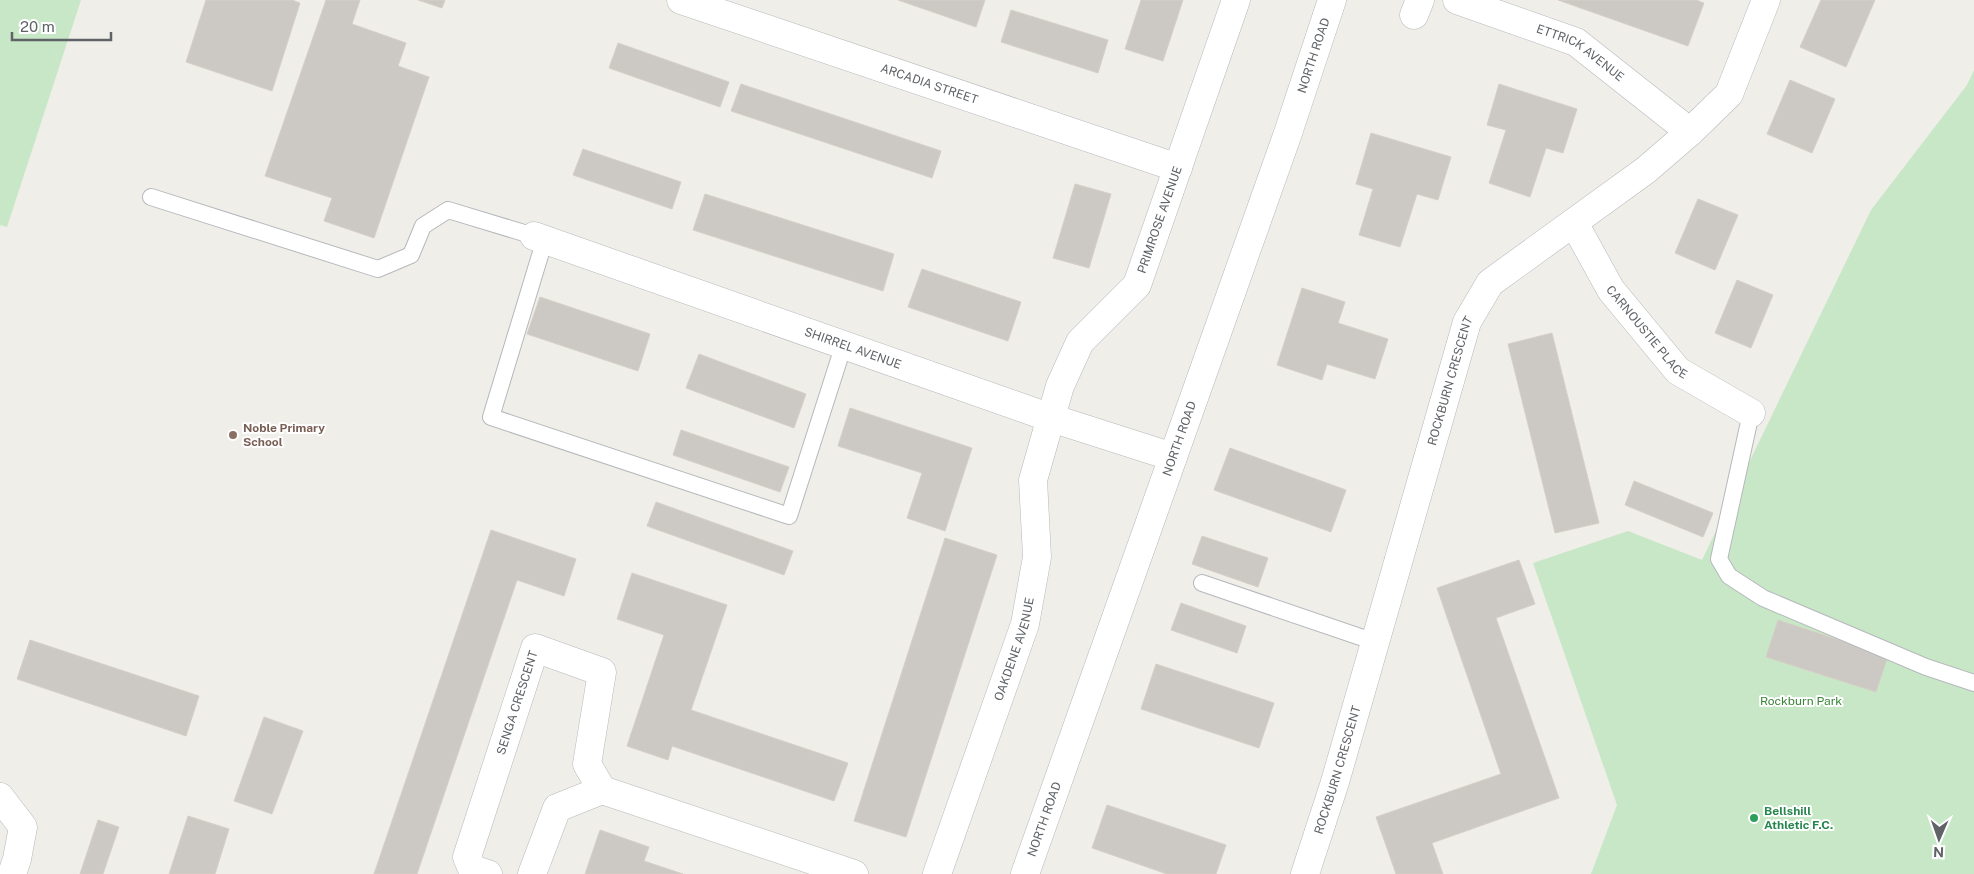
<svg xmlns="http://www.w3.org/2000/svg" width="1974" height="874" viewBox="0 0 1974 874" font-family="'Public Sans',sans-serif">
  <style>
    .green { fill: #c8e7c6 }
    .building { fill: #ccc9c4; stroke: #d5cfc6 }
    .lines { fill: none; stroke-linecap: round; stroke-linejoin: round }
    .lane-casing { stroke: #b5b8bc; stroke-width: 18 }
    .street-casing { stroke: #b5b8bc; stroke-width: 29 }
    .secondary-casing { stroke: #b4b7bb; stroke-width: 29 }
    .lane { stroke: #fff; stroke-width: 16 }
    .street { stroke: #fff; stroke-width: 28 }
    .secondary { stroke: #fff; stroke-width: 28 }
    .education-dot { fill: #8d6e63; stroke: #fff; stroke-width: 2 }
    .leisure-dot { fill: #2e9e5b; stroke: #fff; stroke-width: 2 }
    .labels { text-anchor: middle; dominant-baseline: central; stroke-width: 4; stroke-linejoin: round; paint-order: stroke }
    .street-label { font-size: 12px; fill: #5f6367; stroke: #fff }
    .education-label { font-size: 12px; font-weight: bold; fill: #785e54; stroke: #fff; text-anchor: start }
    .park-label { font-size: 12px; fill: #3a8538; stroke: #fff }
    .leisure-label { font-size: 12px; font-weight: bold; fill: #27864d; stroke: #fff; text-anchor: start }
  </style>
  <rect width="100%" height="100%" fill="#f0eee8"/>
  <g class="green">
    <path d="M0 0H81L7 227 0 225Z"/>
    <path d="M1974 70V874H1591L1617 805 1533 563 1628 531 1702 560 1871 210 1967 85Z"/>
  </g>
  <g class="building">
    <path d="M206 0H292L300 3 272 91 186 62Z"/>
    <path d="M326 0H360L352 24 406 43 398 66 429 77 374 238 324 221 332 198 265 176Z"/>
    <path d="M418 0H445L442 8Z"/>
    <path d="M898 0H985L976 27Z"/>
    <path d="M1141 0H1183L1163 61 1125 49Z"/>
    <path d="M1558 0H1696L1704 3 1688 46Z"/>
    <path d="M1821 0H1875L1846 67 1800 47Z"/>
    <path d="M1011 10 1108 40 1098 73 1001 42Z"/>
    <path d="M618 43 729 82 720 107 609 68Z"/>
    <path d="M1790 80 1835 99 1812 153 1767 134Z"/>
    <path d="M741 84 941 151 932 178 731 111Z"/>
    <path d="M1499 84 1577 109 1563 153 1546 148 1530 197 1489 183 1506 130 1487 125Z"/>
    <path d="M1371 133 1451 157 1438 200 1417 194 1400 247 1359 235 1373 189 1356 184Z"/>
    <path d="M583 149 681 182 672 209 573 175Z"/>
    <path d="M1075 184 1111 194 1089 268 1053 258Z"/>
    <path d="M705 194 894 254 883 291 693 230Z"/>
    <path d="M1698 199 1738 215 1715 270 1675 253Z"/>
    <path d="M922 269 1021 302 1008 341 908 307Z"/>
    <path d="M1737 280 1773 295 1751 348 1715 333Z"/>
    <path d="M1302 288 1345 302 1338 323 1388 339 1375 379 1327 364 1322 380 1277 365Z"/>
    <path d="M540 297 650 334 638 371 527 334Z"/>
    <path d="M1552 333 1599 523 1555 533 1508 344Z"/>
    <path d="M699 354 806 394 794 428 686 388Z"/>
    <path d="M850 408 972 448 945 531 907 518 922 473 838 446Z"/>
    <path d="M681 430 789 467 780 492 673 455Z"/>
    <path d="M1230 448 1346 490 1331 532 1214 490Z"/>
    <path d="M1634 481 1713 513 1703 537 1625 505Z"/>
    <path d="M656 502 793 551 784 575 647 526Z"/>
    <path d="M491 530 576 559 564 596 517 580 417 874H374Z"/>
    <path d="M1202 536 1268 558 1258 587 1192 564Z"/>
    <path d="M945 538 997 555 906 837 854 821Z"/>
    <path d="M1519 560 1535 604 1496 618 1559 798 1432 843 1443 874H1396L1376 817 1501 774 1437 588Z"/>
    <path d="M632 573 727 605 691 710 848 763 834 801 672 746 668 760 627 746 664 635 617 619Z"/>
    <path d="M1181 603 1246 626 1237 653 1171 630Z"/>
    <path d="M1778 620 1888 656 1876 692 1766 657Z"/>
    <path d="M30 640 199 696 186 736 17 679Z"/>
    <path d="M1156 664 1274 703 1259 748 1141 709Z"/>
    <path d="M264 717 303 731 272 814 234 801Z"/>
    <path d="M1107 805 1226 845 1216 874H1167L1092 848Z"/>
    <path d="M188 816 229 829 215 874H169Z"/>
    <path d="M98 820 119 827 103 874H80Z"/>
    <path d="M600 830 649 847 644 861 683 874H585Z"/>
  </g>
  <g class="lines">
    <g class="lane-casing">
      <g id="lane">
        <path d="M151 197 378 269 411 255 423 226 448 210 534 236"/>
        <path d="M545 239 491 417 789 516 844 344"/>
        <path d="M1751 413 1719 559 1729 576 1763 598 1926 667 1974 683"/>
        <path d="M1202 583 1375 642"/>
      </g>
    </g>
    <g class="street-casing">
      <g id="street">
        <path id="s1" d="M681 0 1178 168"/>
        <path id="s2" d="M1457 0 1576 42 1690 132"/>
        <path d="M1414 15 1420 0"/>
        <path id="s3" d="M1574 223 1611 290 1678 371 1751 413"/>
        <path id="s4" d="M534 236 1051 418 1173 457"/>
        <path d="M602 790 854 874"/>
        <path d="M0 797 23 827 17 859 12 874"/>
        <path id="s5" d="M488 874 472 869 467 857 535 648 602 672 587 764 602 790 557 808 532 874"/>
        <path id="s6" d="M937 874 1025 624 1037 557 1033 480 1060 386 1080 342 1137 285 1236 0"/>
        <path id="s7" d="M1305 874 1335 782 1467 322 1490 283 1646 170 1690 132 1729 94 1766 0"/>
      </g>
    </g>
    <g class="secondary-casing">
      <g id="secondary">
        <path id="s8" d="M1025 874 1288 133 1332 0"/>
      </g>
    </g>
    <use href="#lane" class="lane"/>
    <use href="#street" class="street"/>
    <use href="#secondary" class="secondary"/>
  </g>
  <circle class="education-dot" cx="233" cy="435" r="5"/>
  <circle class="leisure-dot" cx="1754" cy="818" r="5"/>
  <g class="labels">
    <g class="street-label">
      <text stroke="none"><textPath href="#s2" startOffset="135">ETTRICK AVENUE</textPath></text>
      <text stroke="none"><textPath href="#s8" startOffset="868">NORTH ROAD</textPath></text>
      <text stroke="none"><textPath href="#s1" startOffset="262">ARCADIA STREET</textPath></text>
      <text stroke="none"><textPath href="#s6" startOffset="706">PRIMROSE AVENUE</textPath></text>
      <text stroke="none"><textPath href="#s3" startOffset="132">CARNOUSTIE PLACE</textPath></text>
      <text stroke="none"><textPath href="#s4" startOffset="338">SHIRREL AVENUE</textPath></text>
      <text stroke="none"><textPath href="#s7" startOffset="514">ROCKBURN CRESCENT</textPath></text>
      <text stroke="none"><textPath href="#s8" startOffset="462">NORTH ROAD</textPath></text>
      <text stroke="none"><textPath href="#s6" startOffset="238">OAKDENE AVENUE</textPath></text>
      <text stroke="none"><textPath href="#s5" startOffset="192">SENGA CRESCENT</textPath></text>
      <text stroke="none"><textPath href="#s7" startOffset="109">ROCKBURN CRESCENT</textPath></text>
      <text stroke="none"><textPath href="#s8" startOffset="58">NORTH ROAD</textPath></text>
    </g>
    <g class="education-label">
      <text x="243" y="428">Noble Primary<tspan x="243" dy="14">School</tspan></text>
    </g>
    <g class="park-label">
      <text x="1801" y="701">Rockburn Park</text>
    </g>
    <g class="leisure-label">
      <text x="1764" y="811">Bellshill<tspan x="1764" dy="14">Athletic F.C.</tspan></text>
    </g>
  </g>
  <g transform="translate(1939 839) rotate(182)" stroke="#ffffff" stroke-width="4" paint-order="stroke">
  <path d="M0-4L9 19L0 12L-9 19Z" fill="#5f6367"/>
  <text y="-8" font-size="14" font-weight="bold" text-anchor="middle" fill="#5f6367">N</text>
  </g>
  <path d="M12 32v8h99v-8" fill="none" stroke="#5f6367" stroke-width="2.5"/>
  <text x="20" y="32" font-size="15" fill="#5f6367" stroke="#ffffff" stroke-width="4" paint-order="stroke">20 m</text>
</svg>
